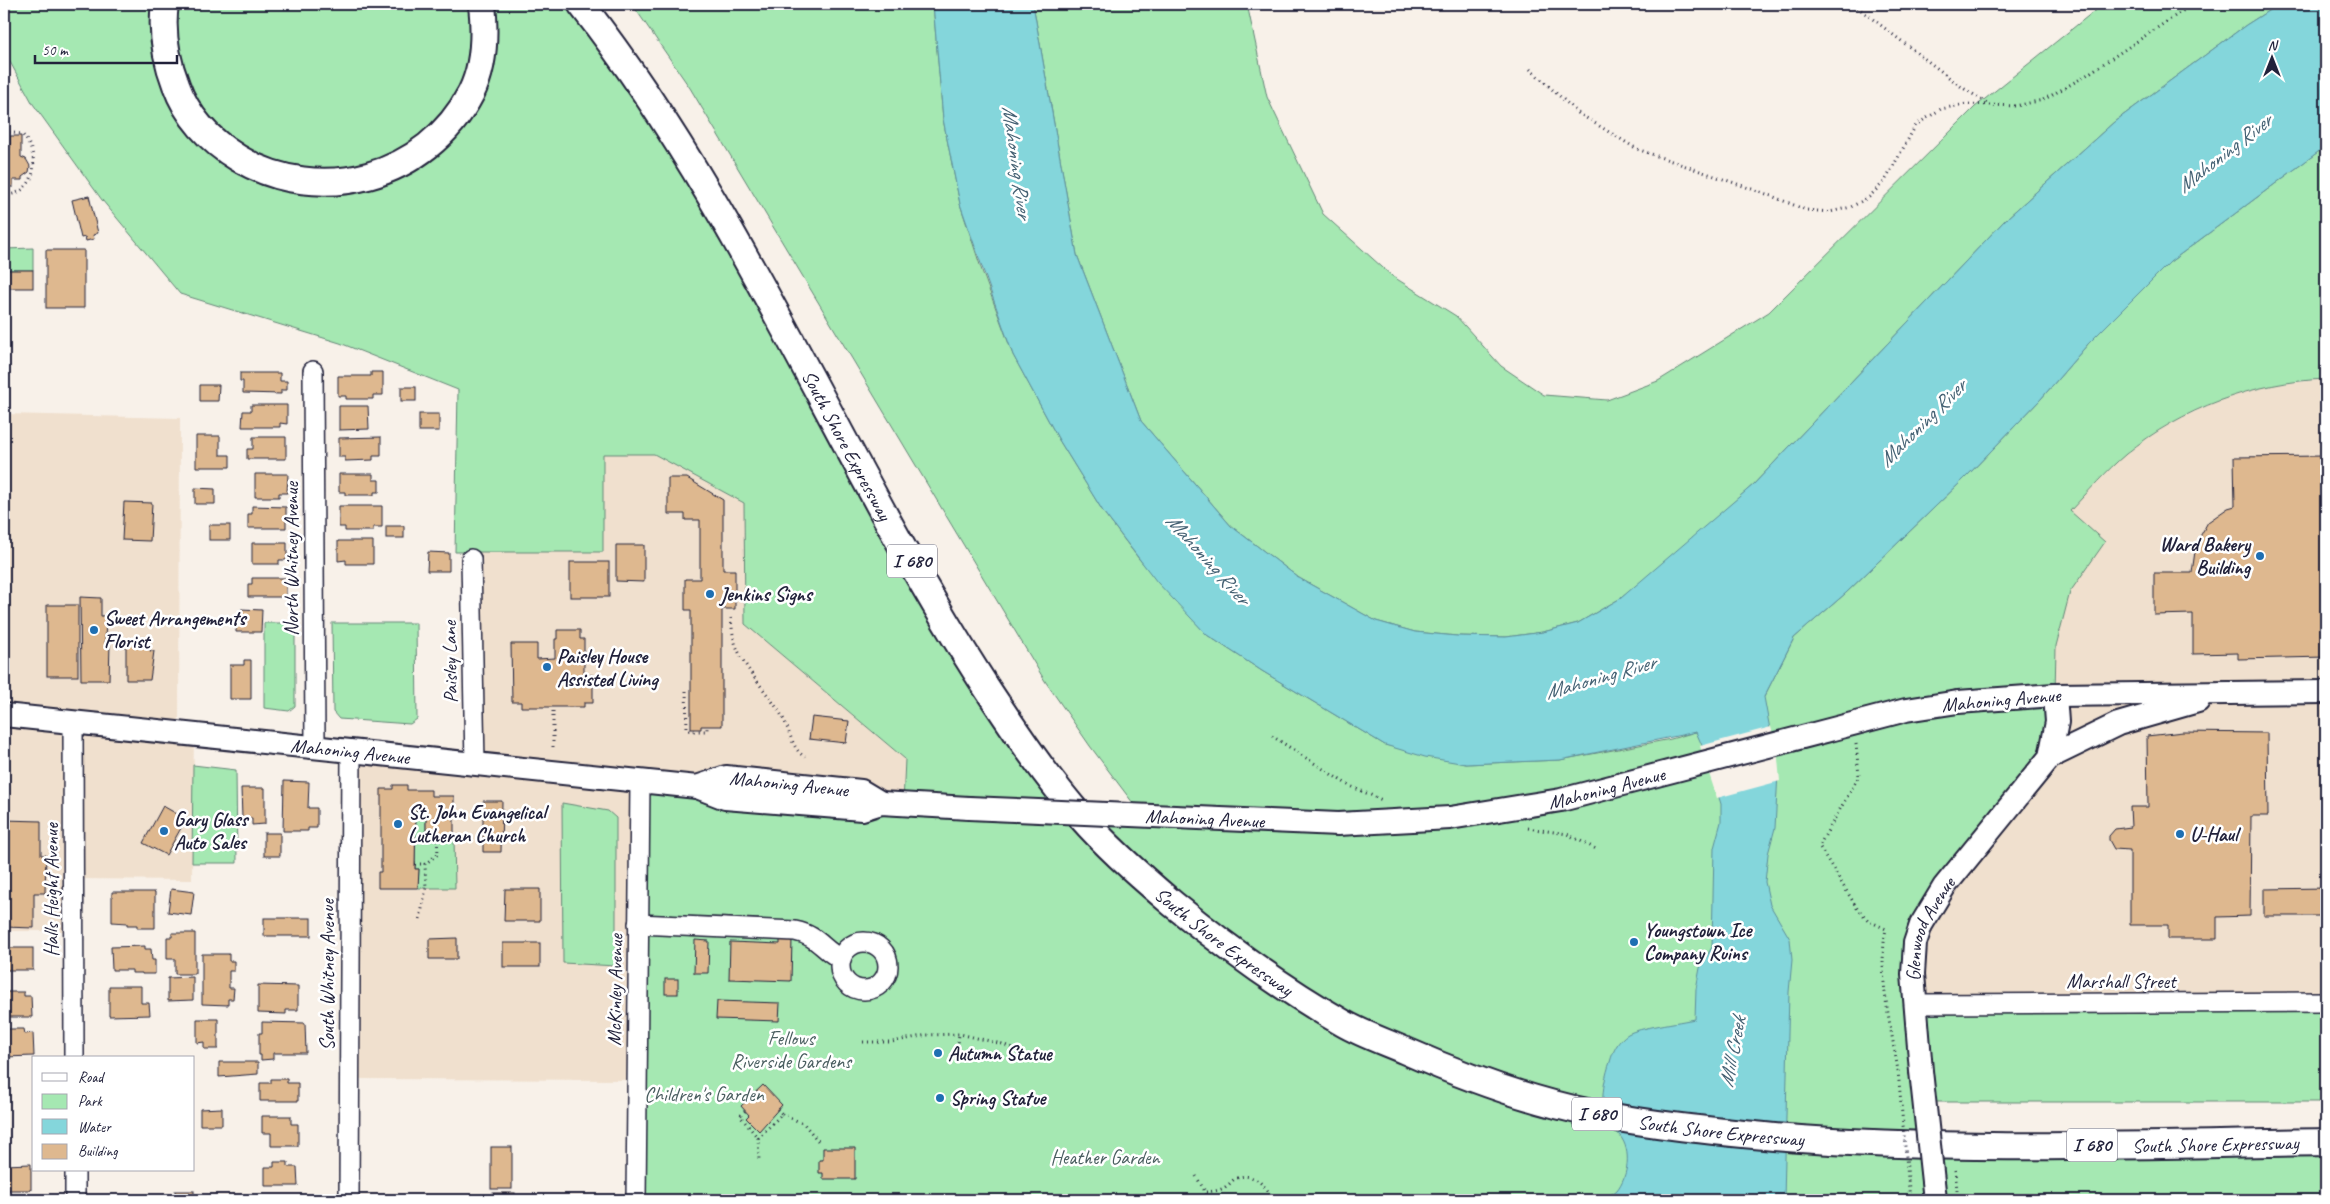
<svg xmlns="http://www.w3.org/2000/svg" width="2330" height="1204" viewBox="0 0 2330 1204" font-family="Caveat,sans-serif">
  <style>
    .built { fill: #f0e0ce }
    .green { fill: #a5e8b2; stroke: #648576 }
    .water { fill: #84d6db; stroke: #5d8e9b }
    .pier { fill: #f8f1e9 }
    .building { fill: #deb88f; stroke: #22223b }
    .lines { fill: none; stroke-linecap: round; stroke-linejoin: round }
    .minor-casing { stroke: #22223b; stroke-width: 22 }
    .major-casing { stroke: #22223b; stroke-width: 26 }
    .highway-casing { stroke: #22223b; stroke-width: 30 }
    .path { stroke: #22223b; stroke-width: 3; stroke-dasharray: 1 4; stroke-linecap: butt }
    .minor { stroke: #fff; stroke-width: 19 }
    .major { stroke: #fff; stroke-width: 22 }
    .highway { stroke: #fff; stroke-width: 26 }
    .major-bridge-casing { stroke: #22223b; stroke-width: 26; stroke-linecap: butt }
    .path-bridge { stroke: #22223b; stroke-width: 3; stroke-dasharray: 1 4; stroke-linecap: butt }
    .major-bridge { stroke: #fff; stroke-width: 22 }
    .poi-dot { fill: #1f6fb2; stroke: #fff; stroke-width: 2 }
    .labels { text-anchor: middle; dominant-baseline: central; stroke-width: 5; stroke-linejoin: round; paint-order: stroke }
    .shield { fill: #fff; stroke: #646476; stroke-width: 1 }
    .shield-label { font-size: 19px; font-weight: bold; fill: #22223b }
    .street-label { font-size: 20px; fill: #22223b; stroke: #fff }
    .poi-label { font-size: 20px; font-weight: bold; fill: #22223b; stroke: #fff; text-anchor: start }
    .park-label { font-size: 20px; fill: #495d5f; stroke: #fff }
    .water-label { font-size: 21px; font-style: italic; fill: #446173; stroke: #fff }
  </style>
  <rect width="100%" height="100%" fill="#f8f1e9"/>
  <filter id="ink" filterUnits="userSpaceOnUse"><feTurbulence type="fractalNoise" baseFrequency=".02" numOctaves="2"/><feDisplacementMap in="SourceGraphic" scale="10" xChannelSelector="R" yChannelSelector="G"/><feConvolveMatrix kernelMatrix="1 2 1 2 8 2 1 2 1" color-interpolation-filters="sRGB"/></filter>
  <g filter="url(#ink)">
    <g class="built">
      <path d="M2326 379V1002L1915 1004V943L2055 695 2056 646 2070 591 2105 542 2069 511 2124 455 2149 437 2176 420 2225 398 2272 385Z"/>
      <path d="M4 414 180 418 179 732 194 734 192 880 74 879V931H4Z"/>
      <path d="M603 454H654L744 503 745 624 905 759 903 805 637 1080 349 1079 351 750 475 764 471 552Z"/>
    </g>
    <g class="green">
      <path d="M4 4H581L864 477 1077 813 1142 815 1090 746 1045 681 690 88 632 4H933L943 119 960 204 981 268 1013 355 1059 440 1104 513 1139 559 1207 635 1262 671 1385 745 1466 764 1560 760 1671 739 1730 722 1764 697 1794 638 1846 593 1966 477 2040 400 2088 344 2170 262 2326 146V379C2254 382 2182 408 2126 454 2106 471 2088 492 2070 511L2105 542 2070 592 2056 646 2055 695 2050 757 1931 906 1915 1004 2326 1002V1102H1935L1929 1146 2326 1142V1200H636L640 781 903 804 905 759 745 624 744 503 654 454H603V552H455L458 390 340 343 180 294 102 200 33 104 4 51Z"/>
      <path d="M1033 4H1247L1267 97 1323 214 1392 276 1456 316 1501 366 1544 395 1607 400 1658 381 1769 312 1975 107 2103 4H2279L2246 25 2114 122 2006 219 1753 485 1655 572 1621 598 1578 623 1543 632 1506 637 1457 636 1415 632 1376 621 1299 578 1231 526 1141 421 1077 255Z"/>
      <path d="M33 248V270H4V249Z"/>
      <path d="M264 623H295V706L289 711 264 708Z"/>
      <path d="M332 623H416L417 719 410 724 339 719 333 712Z"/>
      <path d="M193 765 236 770 237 863H192Z"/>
      <path d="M562 803 608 811 616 818V966L563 963Z"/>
      <path d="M416 810H426V837H454L455 888H418L419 869H415Z"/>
    </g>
    <path class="water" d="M933 4H1033L1077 255 1141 421 1231 526 1299 578 1376 621 1415 632 1457 636 1506 637 1543 632 1578 623 1621 598 1753 485 2006 219 2114 122 2246 25 2279 4H2326V146L2170 262 2088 344 2040 400 1966 477 1846 593 1794 638 1764 697 1778 773 1775 828 1768 854 1765 882 1770 905 1790 939 1792 960 1789 992 1784 1200H1601C1606 1197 1613 1194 1617 1190 1628 1176 1632 1151 1620 1136 1613 1127 1605 1116 1603 1103 1602 1091 1606 1073 1610 1062 1613 1051 1618 1040 1628 1034 1638 1028 1680 1022 1695 1019L1696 989 1700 968 1712 947 1714 848 1721 822V804L1704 750 1696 732 1560 760 1466 764 1425 757 1385 745 1262 671 1207 635 1157 582 1104 513 1059 440 1013 355 960 204 943 119Z"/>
    <path class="pier" d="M1771 727 1777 748 1780 781 1717 798 1700 746Z"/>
    <g class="building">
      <path d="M10 136H21V157L26 159 30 166 29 172 22 177V180H13V187H4V148H10Z"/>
      <path d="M89 196 98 233 93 235 94 239 86 241 85 237 81 238 72 200Z"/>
      <rect x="46" y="250" width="38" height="58"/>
      <rect x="4" y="270" width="29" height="18"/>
      <path d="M371 372H383V395H373V399H346V396H338V376H371Z"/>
      <path d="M240 373H280V381H287V390H281V394L243 393V381H240Z"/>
      <path d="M200 385H219L218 401H200Z"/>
      <rect x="401" y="387" width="15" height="14"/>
      <path d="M251 405H287V424L280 423V427H242L243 411H251Z"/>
      <path d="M339 406H368L369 429 339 430Z"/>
      <rect x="419" y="414" width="20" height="17"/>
      <path d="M196 436H220V455H230V467H196Z"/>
      <path d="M253 437H286V459H247V449H253Z"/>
      <path d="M381 437V456H373V460L345 461V457H339V438Z"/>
      <path d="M2326 456V657L2238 659V653L2193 654V614L2154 615V573H2192L2196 544 2208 522 2228 508 2235 506 2234 457Z"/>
      <path d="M255 474H288L287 493H279V497H255Z"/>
      <path d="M339 474H373V480H379V492H374V495H345V492H339Z"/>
      <path d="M668 478H687L723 500V570H735V609H722V726H701V729H691V610H685V579H700V520H685V514H668Z"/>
      <path d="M195 488 215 489V504H195Z"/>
      <path d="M124 502 152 503 150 541 122 540Z"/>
      <path d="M252 506 286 507V528H248V514H252Z"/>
      <path d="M339 506H382V527H373V531H345V527H339Z"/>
      <rect x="209" y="525" width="21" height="15"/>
      <rect x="386" y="526" width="18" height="12"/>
      <path d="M338 541H373V564H346V560L338 561Z"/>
      <path d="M252 543H287V560H279V564H252Z"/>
      <path d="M616 545H644V582L616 581Z"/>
      <path d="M428 552 449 553V571H427Z"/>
      <rect x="570" y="562" width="39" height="35"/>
      <path d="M252 578H286V597H248V584H252Z"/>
      <path d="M80 597 101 598V616H106L105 643H110L109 680H81Z"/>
      <rect x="47" y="605" width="31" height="71"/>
      <path d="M241 609 262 610 261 632H236V617H241Z"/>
      <path d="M557 630H580V639H584V675H593V703H584V707H521V702H512L511 644H537V659L555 658V639H557Z"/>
      <path d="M126 639H150V651H154L150 680H126Z"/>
      <path d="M244 660H251V699H230V665H244Z"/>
      <path d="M812 717 849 721 846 743 809 739Z"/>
      <path d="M2183 732 2267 733 2268 816H2251L2250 916 2217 917V939H2168V925H2130V850L2114 849 2109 840V836L2115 829 2131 827 2130 807H2148L2147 736Z"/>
      <path d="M284 781 309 782 308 808H317V828H308V831H283Z"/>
      <path d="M393 785H407V790H431V796H454V837H426V810H416L415 869H419L418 888H378V872H381V789H393Z"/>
      <path d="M241 788H265V824L252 825V818H242Z"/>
      <path d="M483 801H502L501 852H483Z"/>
      <path d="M163 806 186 819 166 855 143 843Z"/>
      <path d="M4 820 41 821V855H46L45 893H34V928L4 927Z"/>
      <rect x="264" y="833" width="16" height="23"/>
      <path d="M2326 888V916H2264V889Z"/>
      <path d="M171 889 194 892 191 915 168 912Z"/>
      <path d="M505 889H540V921H504Z"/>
      <path d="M112 892H155V928H137V925H127V923L112 922Z"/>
      <rect x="264" y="918" width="47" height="18"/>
      <path d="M172 933H195V974H175V959H167V937H172Z"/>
      <path d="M457 938V959H429V939Z"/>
      <path d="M780 938 792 939 791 981 729 979 730 942 780 944Z"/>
      <path d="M695 940 709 941 708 973H694Z"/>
      <rect x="503" y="943" width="37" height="24"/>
      <path d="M145 946V949H151L152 960H155V974H142V973H132V970H112L111 947Z"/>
      <rect x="4" y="948" width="29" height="22"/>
      <path d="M202 954H229V961H234V971H229V988H234L233 999H228V1005L202 1004Z"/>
      <path d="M193 977V1000L168 1001V978Z"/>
      <rect x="665" y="979" width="13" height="15"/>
      <path d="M258 985 298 986V1010H286V1014L258 1013Z"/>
      <path d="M109 986H141V1003H149L150 1015 109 1016Z"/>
      <path d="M4 992H24V996H31L32 1017H4Z"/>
      <path d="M717 1001 780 1003 779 1021 716 1019Z"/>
      <path d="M197 1019H218V1049H204V1042L197 1043Z"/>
      <path d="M262 1022 305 1023 306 1053H273V1059L261 1060V1055H259V1033H262Z"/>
      <path d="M4 1029H24L25 1034 33 1033 34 1056 4 1057Z"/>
      <path d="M219 1062H258V1074L219 1077Z"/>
      <path d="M271 1079H287V1083H298V1101H260V1083H271Z"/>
      <path d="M763 1085 782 1105 759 1131 746 1118 749 1115 741 1106Z"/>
      <path d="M222 1108V1125H200V1109Z"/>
      <path d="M262 1116H291V1124H298V1146H271V1133H262Z"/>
      <rect x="491" y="1147" width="21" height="42"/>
      <path d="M823 1148H855V1179H823V1173H819V1160H823Z"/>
      <path d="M274 1162H288V1167H297L298 1186H265V1167H274Z"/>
      <path d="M31 1164V1190H4V1165Z"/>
      <rect x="175" y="1191" width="19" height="9"/>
      <rect x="493" y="1193" width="22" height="7"/>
    </g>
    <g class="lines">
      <g class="minor-casing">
        <g id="minor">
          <path d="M313 371 315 746"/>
          <path d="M471 559 475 764"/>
          <path d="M73 722 74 1058"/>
          <path d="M638 924 795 931C819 936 821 949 841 959"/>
          <circle cx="864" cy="966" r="24"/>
          <path d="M1915 1004 2326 1002"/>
          <path d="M75 1170V1200"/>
          <path d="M349 1200 351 750"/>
          <path d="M636 1200 640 781"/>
        </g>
      </g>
      <g class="major-casing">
        <g id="major">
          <path d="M1958 702 2055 695 2326 692"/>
          <path id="s1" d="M4 715 697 787 725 798 862 809 881 803 969 808"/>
          <path d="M2050 757 2118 724 2198 701"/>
          <path id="s2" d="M697 787 726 777 861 791 881 803"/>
          <path id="s3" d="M1921 1071 1913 974 1915 943 1921 925 1944 887 2050 757 2057 722 2055 695"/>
        </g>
      </g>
      <g class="highway-casing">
        <g id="highway">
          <path d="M165 4C161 32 166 59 176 85 187 116 210 141 238 158 320 207 427 178 471 93 484 67 485 32 482 4"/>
          <path id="s4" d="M581 4C745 213 842 465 986 687 1015 731 1046 777 1081 817 1109 849 1141 877 1173 904 1227 948 1282 988 1343 1023 1362 1034 1385 1042 1406 1051 1465 1077 1528 1100 1591 1113 1652 1125 1712 1131 1774 1137 1957 1152 2142 1145 2326 1142"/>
        </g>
      </g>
      <g class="path">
        <path d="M1853 4 1963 88 1989 104"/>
        <path d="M1530 69 1578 113 1637 149 1769 195 1806 210 1830 212 1851 207 1869 197 1885 181 1916 125 1941 109 1966 104 2015 106 2043 100 2082 78 2193 4"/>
        <path d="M4 132 22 134C41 155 38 195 4 195"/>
        <path d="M731 618C732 628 733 639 737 648 748 675 771 695 784 720 790 732 792 749 805 757"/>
        <path d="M686 691 687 728 690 731H707V726"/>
        <path d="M1272 736 1348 785 1382 800"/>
        <path d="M1856 744 1859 776 1819 846 1857 908 1869 921 1886 929C1877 976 1891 1024 1898 1071"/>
        <path d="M553 747V707"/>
        <path d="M1528 828 1567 834 1596 849"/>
        <path d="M415 864H425"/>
        <path d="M420 919 426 888 425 864 438 854 437 837"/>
        <path d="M863 1042H892L927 1035 960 1034 1002 1044 1020 1051 1026 1056"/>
        <path d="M957 1057 959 1034"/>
        <path d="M745 1111 740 1116 758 1138 759 1160"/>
        <path d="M782 1114 804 1124 819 1142"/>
        <path d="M758 1138 782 1114 777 1109"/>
        <path d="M1196 1176 1210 1200"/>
        <path d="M1206 1192C1214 1191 1221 1191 1228 1185 1231 1183 1233 1179 1237 1178 1254 1171 1267 1188 1274 1200"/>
      </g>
      <use href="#minor" class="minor"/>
      <use href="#major" class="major"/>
      <use href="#highway" class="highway"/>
      <g class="major-bridge-casing">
        <g id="major-bridge">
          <path id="s5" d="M969 808 1338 824 1450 818 1561 800 1906 710 1958 702"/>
          <path d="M1921 1071 1935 1200"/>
        </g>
      </g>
      <g class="path-bridge">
        <path d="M1898 1071 1910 1200"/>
        <path d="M1955 1170 1958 1200"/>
      </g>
      <use href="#major-bridge" class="major-bridge"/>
    </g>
  </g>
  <g class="poi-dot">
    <circle cx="2260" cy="556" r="5"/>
    <circle cx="710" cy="594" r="5"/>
    <circle cx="94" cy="630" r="5"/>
    <circle cx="547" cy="667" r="5"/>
    <circle cx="398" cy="824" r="5"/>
    <circle cx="164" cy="831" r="5"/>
    <circle cx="2180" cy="834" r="5"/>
    <circle cx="1634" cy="942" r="5"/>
    <circle cx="938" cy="1053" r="5"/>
    <circle cx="940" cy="1098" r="5"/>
  </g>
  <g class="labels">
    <g class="shield">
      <rect x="887" y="544.5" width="50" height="33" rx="4"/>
      <rect x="1572" y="1097.5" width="50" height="33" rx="4"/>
      <rect x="2067" y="1128.5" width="50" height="33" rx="4"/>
    </g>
    <g class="shield-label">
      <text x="912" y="561">I 680</text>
      <text x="1597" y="1114">I 680</text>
      <text x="2092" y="1145">I 680</text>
    </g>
    <g class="street-label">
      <text stroke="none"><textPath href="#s4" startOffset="516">South Shore Expressway</textPath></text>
      <text transform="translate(291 559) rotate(-90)">North Whitney Avenue</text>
      <text transform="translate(450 662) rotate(-91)">Paisley Lane</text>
      <text transform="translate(2001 700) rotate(-5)">Mahoning Avenue</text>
      <text stroke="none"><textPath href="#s1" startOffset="348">Mahoning Avenue</textPath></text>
      <text stroke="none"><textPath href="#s2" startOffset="94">Mahoning Avenue</textPath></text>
      <text stroke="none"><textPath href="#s5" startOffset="641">Mahoning Avenue</textPath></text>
      <text stroke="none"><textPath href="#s5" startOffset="236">Mahoning Avenue</textPath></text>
      <text transform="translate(51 890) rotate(-90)">Halls Height Avenue</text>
      <text stroke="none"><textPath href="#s3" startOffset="146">Glenwood Avenue</textPath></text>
      <text stroke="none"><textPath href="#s4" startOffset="1146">South Shore Expressway</textPath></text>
      <text transform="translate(327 975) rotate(-90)">South Whitney Avenue</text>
      <text x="2121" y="981">Marshall Street</text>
      <text transform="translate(615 990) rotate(-89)">McKinley Avenue</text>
      <text stroke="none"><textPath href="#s4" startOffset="1686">South Shore Expressway</textPath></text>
      <text stroke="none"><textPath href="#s4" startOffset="2181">South Shore Expressway</textPath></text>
    </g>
    <g class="poi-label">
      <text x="2250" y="544" text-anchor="end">Ward Bakery<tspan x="2250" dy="23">Building</tspan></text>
      <text x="720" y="594">Jenkins Signs</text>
      <text x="104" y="618">Sweet Arrangements<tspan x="104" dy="23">Florist</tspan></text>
      <text x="557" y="656">Paisley House<tspan x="557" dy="23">Assisted Living</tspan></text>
      <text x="408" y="812">St. John Evangelical<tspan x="408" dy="23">Lutheran Church</tspan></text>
      <text x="174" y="819">Gary Glass<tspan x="174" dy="23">Auto Sales</tspan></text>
      <text x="2190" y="834">U-Haul</text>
      <text x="1644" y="930">Youngstown Ice<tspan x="1644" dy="23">Company Ruins</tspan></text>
      <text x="948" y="1053">Autumn Statue</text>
      <text x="950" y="1098">Spring Statue</text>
    </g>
    <g class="park-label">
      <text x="791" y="1038">Fellows<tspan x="791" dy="23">Riverside Gardens</tspan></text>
      <text x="704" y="1094">Children's Garden</text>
      <text x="1105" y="1157">Heather Garden</text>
    </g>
    <g class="water-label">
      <text transform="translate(2224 153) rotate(-38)">Mahoning River</text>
      <text transform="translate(1017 162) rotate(82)">Mahoning River</text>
      <text transform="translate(1922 423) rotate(-45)">Mahoning River</text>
      <text transform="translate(1208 559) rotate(48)">Mahoning River</text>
      <text transform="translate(1600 677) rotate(-16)">Mahoning River</text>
      <text transform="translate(1732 1052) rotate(-79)">Mill Creek</text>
    </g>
  </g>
  <rect width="2330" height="1204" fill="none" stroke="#fff" stroke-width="20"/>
  <rect x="10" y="10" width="2310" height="1184" fill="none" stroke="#22223b" stroke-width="2" filter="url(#ink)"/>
  <rect x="32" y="1056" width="162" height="115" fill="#ffffff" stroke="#a7a7b1"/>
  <rect x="42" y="1073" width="25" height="8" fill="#ffffff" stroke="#a7a7b1"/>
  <text x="78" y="1082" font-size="15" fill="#22223b">Road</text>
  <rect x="42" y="1094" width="25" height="15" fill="#a5e8b2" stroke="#a7a7b1"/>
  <text x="78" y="1106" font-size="15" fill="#22223b">Park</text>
  <rect x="42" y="1119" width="25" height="15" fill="#84d6db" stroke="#a7a7b1"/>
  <text x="78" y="1132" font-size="15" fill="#22223b">Water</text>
  <rect x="42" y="1144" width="25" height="15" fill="#deb88f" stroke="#a7a7b1"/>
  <text x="78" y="1156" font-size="15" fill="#22223b">Building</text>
  <g transform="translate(2272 58)" stroke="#ffffff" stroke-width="4" paint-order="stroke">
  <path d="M0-4L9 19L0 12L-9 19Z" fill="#22223b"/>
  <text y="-8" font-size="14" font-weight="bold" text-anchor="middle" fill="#22223b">N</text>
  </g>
  <path d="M35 55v8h142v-8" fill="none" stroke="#22223b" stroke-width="2.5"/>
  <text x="42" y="55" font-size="15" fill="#22223b" stroke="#ffffff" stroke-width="4" paint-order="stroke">50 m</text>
</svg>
